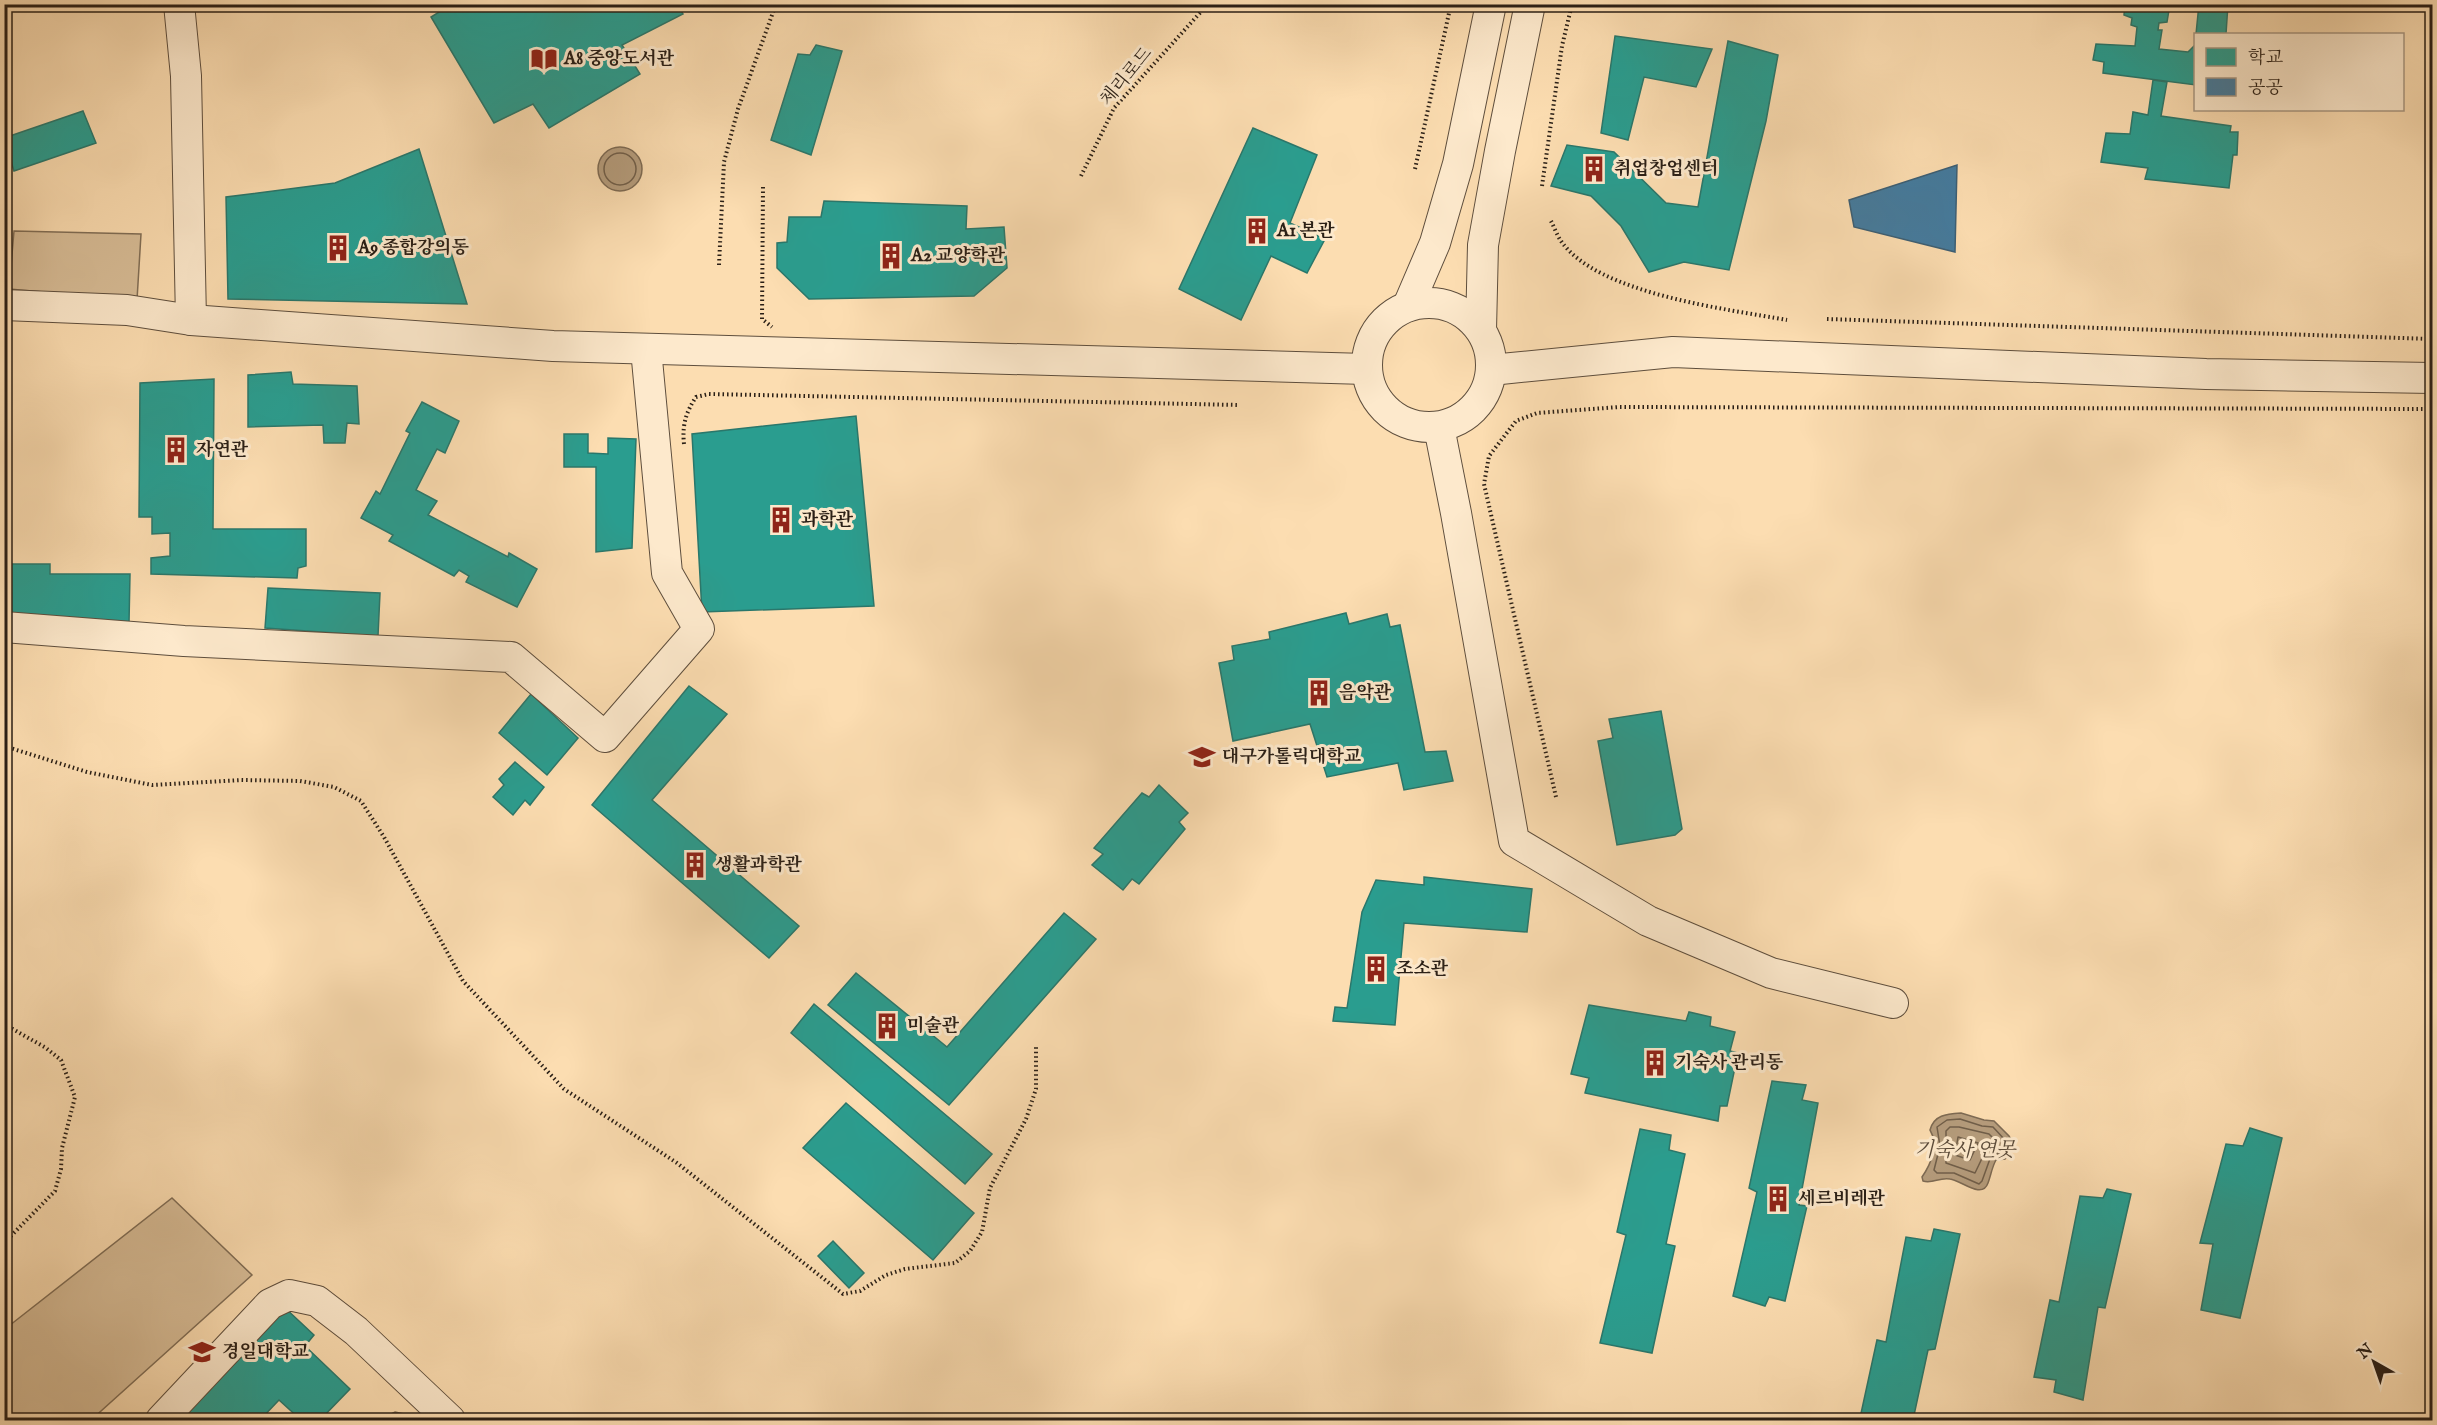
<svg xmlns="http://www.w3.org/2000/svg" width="2437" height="1425" viewBox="0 0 2437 1425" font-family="'IM FELL English','Noto Serif KR',serif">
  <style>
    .green { fill: #d8bd97; stroke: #816e56; stroke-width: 1.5 }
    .water { fill: #b59c7c; stroke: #7d6a53; stroke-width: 1.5 }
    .schools { fill: #2a9d8f; stroke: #2a776b; stroke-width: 1.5 }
    .public { fill: #457b9d; stroke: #3d5f74; stroke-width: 1.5 }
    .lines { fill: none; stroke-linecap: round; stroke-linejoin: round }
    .shore { stroke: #705e49; stroke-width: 1.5 }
    .minor-casing { stroke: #5e4e3d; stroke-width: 32 }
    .path { stroke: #2a1f16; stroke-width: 4; stroke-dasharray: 1.5 3; stroke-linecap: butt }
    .minor { stroke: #fde9cc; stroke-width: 30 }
    .labels { text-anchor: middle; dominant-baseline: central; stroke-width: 6; stroke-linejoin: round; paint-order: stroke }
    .poi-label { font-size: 18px; font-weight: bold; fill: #2a1f16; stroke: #fde9cc; text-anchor: start }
    .street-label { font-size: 18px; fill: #2a1f16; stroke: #fde9cc }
    .water-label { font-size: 20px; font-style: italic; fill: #5b4b3a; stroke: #fde9cc }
  </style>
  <rect width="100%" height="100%" fill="#fcddb1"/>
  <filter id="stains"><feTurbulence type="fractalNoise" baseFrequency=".00333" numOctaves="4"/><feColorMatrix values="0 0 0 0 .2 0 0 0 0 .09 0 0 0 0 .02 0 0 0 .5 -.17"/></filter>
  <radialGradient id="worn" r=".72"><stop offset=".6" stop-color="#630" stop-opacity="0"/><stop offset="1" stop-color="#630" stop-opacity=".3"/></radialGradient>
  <g class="green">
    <path d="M14 231 141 234 137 300 9 289Z"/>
    <path d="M172 1198 252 1275 91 1420H6L5 1329Z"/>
    <path d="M395 1412 426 1419 457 1420H379Z"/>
  </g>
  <g class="water">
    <circle cx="620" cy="169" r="22"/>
    <path d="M1961 1113 1984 1120 1994 1121 2009 1136 2013 1143 2009 1146 2008 1155 2005 1159 1996 1160C1992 1167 1991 1175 1988 1183 1982 1200 1961 1180 1950 1179 1939 1177 1933 1184 1923 1181L1922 1177C1931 1164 1939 1145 1930 1130 1934 1115 1946 1114 1961 1113Z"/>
  </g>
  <g class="schools">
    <path d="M452 4H677L683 14 622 45 640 74 549 128 533 104 494 123 431 17Z"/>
    <path d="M2125 4H2170L2167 22 2159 23 2158 30H2162L2159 49 2188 52 2195 45 2196 37V85L2103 73 2104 62 2093 60 2096 44 2135 46 2137 27 2131 25 2132 18 2124 15Z"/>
    <path d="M2199 4H2228L2226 34H2196Z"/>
    <path d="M1615 36 1712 49 1696 87 1644 77 1628 140 1601 133Z"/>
    <path d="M1728 41 1778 55 1766 121 1729 270 1684 262 1649 272 1621 226 1591 196 1551 186 1567 145 1614 152 1666 203 1698 207Z"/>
    <path d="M816 45 842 51 811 155 771 140 798 54 810 55Z"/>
    <path d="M2153 80 2167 82 2161 116 2231 126 2230 132H2238L2237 155H2233L2229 188 2145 179 2148 168 2101 162 2106 133 2130 134 2133 112 2148 115Z"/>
    <path d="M83 111 96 143 14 171 4 138Z"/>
    <path d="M1253 128 1317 155 1290 223 1325 239 1307 273 1271 256 1241 320 1179 289Z"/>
    <path d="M419 149 467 304 228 299 226 197 335 183Z"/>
    <path d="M824 201 967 206 966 229 1004 227 1007 268 974 296 809 299 777 268V243L787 242 789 217H821Z"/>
    <path d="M291 372 293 384 357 386 359 424 347 423 345 443H324L323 425 248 427V375Z"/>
    <path d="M214 379 213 529H306V566L298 568 297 578 151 574V558L170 556V533L152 534V517H139L140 383Z"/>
    <path d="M422 402 459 421 445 453 437 449 416 490 437 501 428 515 508 557 509 553 537 569 517 607 466 582 469 576 459 570 454 576 389 541 393 535 361 518 376 491 380 494 410 433 406 431Z"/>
    <path d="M856 416 874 606 702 612 692 434Z"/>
    <path d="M564 434H588V453L608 454V438L636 439 632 548 596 552V467H564Z"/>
    <path d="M4 564H50V574H130L129 623 4 622Z"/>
    <path d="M268 588 380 593 378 636 265 628Z"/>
    <path d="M1346 613 1349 624 1387 614 1390 627 1400 625 1425 752 1446 751 1453 781 1404 790 1398 763 1327 777 1310 724 1233 741 1219 663 1234 660 1232 646 1270 639 1269 632Z"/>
    <path d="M689 686 727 714 652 800 799 926 769 958 592 805Z"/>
    <path d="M531 694 578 738 547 775 499 733Z"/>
    <path d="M1661 711 1682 829 1675 835 1617 845 1598 741 1613 738 1609 719Z"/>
    <path d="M515 762 544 787 530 805 525 800 513 815 493 797 504 785 499 779Z"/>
    <path d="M1159 785 1188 813 1179 822 1185 829 1139 884 1132 879 1123 890 1092 865 1103 854 1094 848 1142 793 1149 797Z"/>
    <path d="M1424 877 1532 889 1527 932 1404 923 1395 1025 1333 1021 1335 1007 1347 1008 1362 912 1376 880 1424 885Z"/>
    <path d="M1064 913 1096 939 949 1105 828 1005 856 973 947 1047Z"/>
    <path d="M814 1004 992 1154 965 1184 791 1033Z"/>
    <path d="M1589 1005 1686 1021 1689 1012 1711 1017 1710 1026 1735 1032 1730 1051 1738 1053 1727 1106H1720L1718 1121 1585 1093 1589 1078 1571 1074Z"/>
    <path d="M1772 1081 1806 1085 1802 1100 1818 1103 1799 1205 1807 1206 1785 1301 1769 1297 1765 1306 1733 1296 1757 1192 1749 1188Z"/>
    <path d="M846 1103 974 1213 933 1260 803 1148Z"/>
    <path d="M2250 1128 2282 1138 2240 1318 2201 1310 2213 1244 2200 1243 2226 1144 2243 1146Z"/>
    <path d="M1640 1129 1671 1135 1669 1150 1685 1154 1666 1244 1675 1246 1652 1353 1600 1343 1626 1235 1617 1232Z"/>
    <path d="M2107 1189 2131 1194 2105 1308 2098 1307 2083 1400 2054 1392 2056 1380 2034 1377 2050 1300 2059 1302 2080 1196 2103 1198Z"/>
    <path d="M1934 1229 1960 1234 1935 1349 1928 1350 1913 1420 1860 1418 1877 1340 1886 1342 1906 1237 1931 1241Z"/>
    <path d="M833 1241 864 1273 849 1288 818 1256Z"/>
    <path d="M283 1306 314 1335 305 1346 350 1389 320 1420H301L279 1400 260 1420H175Z"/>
  </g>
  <path class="public" d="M1957 165 1955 252 1854 227 1849 200Z"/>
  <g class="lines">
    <g class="shore">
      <circle cx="620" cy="169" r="16"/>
      <path d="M1960 1119 1982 1126 1993 1127 2005 1140 2002 1152 1991 1156 1982 1181 1979 1184 1954 1173H1937L1934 1170 1940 1146 1937 1127 1947 1120Z"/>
      <path d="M1950 1127H1959L1989 1134 1996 1141 1995 1145 1985 1152 1975 1173 1946 1163V1131Z"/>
      <path d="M1958 1137 1978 1143 1970 1160 1955 1155Z"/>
    </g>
    <g class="minor-casing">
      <g id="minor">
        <path d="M179 4 186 76 191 320"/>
        <circle cx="1429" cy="365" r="62"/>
        <path d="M4 305 127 310 191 320 553 346 1366 369"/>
        <path d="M1408 306 1435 243 1458 164 1491 4"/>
        <path d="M1481 330 1483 245 1500 151 1530 4"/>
        <path d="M1491 370 1673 352 2206 374 2432 378"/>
        <path d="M1439 427 1456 513 1514 841 1648 921 1771 973 1893 1003"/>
        <path d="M4 627 184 641 511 657 605 737 699 629 667 573 646 349"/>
        <path d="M161 1420 270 1304 289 1295 317 1301 356 1331 450 1420"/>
      </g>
    </g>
    <g class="path">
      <path d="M1415 169 1451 4"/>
      <path d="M1081 176 1114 108 1208 4"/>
      <path d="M1542 186 1562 46 1572 4"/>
      <path d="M763 187 762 319 772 327"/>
      <path d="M1551 221C1554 227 1557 235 1561 241 1597 294 1727 309 1787 320"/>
      <path d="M719 265 724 162 738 109 776 4"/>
      <path d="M1827 319 2432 339"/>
      <path d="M684 444C682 425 686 412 696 397L709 394 1239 405"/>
      <path d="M4 746 87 772 152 785 241 780 300 781 334 787 361 801 384 837 463 981 564 1089 677 1163 843 1294 860 1291 886 1275 905 1269 955 1263 970 1251 982 1232 990 1188 1026 1119 1036 1089V1046"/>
      <path d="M1556 797 1484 484 1489 456 1516 421 1537 413 1619 407 2432 409"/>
      <path d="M4 1024 46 1048 61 1060 75 1097 62 1148 61 1169 55 1191 4 1243"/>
    </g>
    <use href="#minor" class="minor"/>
  </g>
  <defs>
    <g id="library-bare" transform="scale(2.07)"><path d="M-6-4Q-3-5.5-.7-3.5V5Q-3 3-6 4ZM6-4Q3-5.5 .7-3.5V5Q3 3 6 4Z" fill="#8f2418" stroke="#fde9cc" stroke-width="2.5" paint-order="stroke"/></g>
    <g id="building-bare" transform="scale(2.07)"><path d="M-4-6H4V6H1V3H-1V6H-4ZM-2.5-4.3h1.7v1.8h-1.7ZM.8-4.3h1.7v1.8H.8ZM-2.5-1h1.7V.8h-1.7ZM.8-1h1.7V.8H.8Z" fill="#8f2418" stroke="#fde9cc" stroke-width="2.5" paint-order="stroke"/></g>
    <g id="university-bare" transform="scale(2.07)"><path d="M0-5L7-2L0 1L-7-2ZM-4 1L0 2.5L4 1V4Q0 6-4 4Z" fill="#8f2418" stroke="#fde9cc" stroke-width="2.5" paint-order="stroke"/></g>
  </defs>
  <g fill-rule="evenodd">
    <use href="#library-bare" x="544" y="59"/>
    <use href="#building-bare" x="1594" y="169"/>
    <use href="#building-bare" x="1257" y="231"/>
    <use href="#building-bare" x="338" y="248"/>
    <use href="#building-bare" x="891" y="256"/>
    <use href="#building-bare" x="176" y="450"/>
    <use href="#building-bare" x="781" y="520"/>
    <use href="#building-bare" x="1319" y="693"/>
    <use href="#university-bare" x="1202" y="757"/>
    <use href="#building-bare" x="695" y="865"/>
    <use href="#building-bare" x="1376" y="969"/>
    <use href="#building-bare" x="887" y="1026"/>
    <use href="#building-bare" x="1655" y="1063"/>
    <use href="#building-bare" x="1778" y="1199"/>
    <use href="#university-bare" x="202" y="1352"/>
  </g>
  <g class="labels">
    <g class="poi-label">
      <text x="564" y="59">A8 중앙도서관</text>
      <text x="1614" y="169">취업창업센터</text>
      <text x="1277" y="231">A1 본관</text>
      <text x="358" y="248">A9 종합강의동</text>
      <text x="911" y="256">A2 교양학관</text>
      <text x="196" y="450">자연관</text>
      <text x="801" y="520">과학관</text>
      <text x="1339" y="693">음악관</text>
      <text x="1222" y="757">대구가톨릭대학교</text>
      <text x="715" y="865">생활과학관</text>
      <text x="1396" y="969">조소관</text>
      <text x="907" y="1026">미술관</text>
      <text x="1675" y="1063">기숙사 관리동</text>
      <text x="1798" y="1199">세르비레관</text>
      <text x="222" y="1352">경일대학교</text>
    </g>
    <g class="street-label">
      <text transform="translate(1127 77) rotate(-50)">체리로드</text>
    </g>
    <g class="water-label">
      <text x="1965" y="1150">기숙사 연못</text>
    </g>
  </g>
  <rect width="2437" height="1425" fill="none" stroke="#fcddb1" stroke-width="24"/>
  <rect x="6" y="6" width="2425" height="1413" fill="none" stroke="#2a1f16" stroke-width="3"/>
  <rect x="12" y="12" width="2413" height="1401" fill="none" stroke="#2a1f16" stroke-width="1.5"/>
  <rect x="2194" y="33" width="210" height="78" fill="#fde9cc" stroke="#a99883" stroke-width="1.5"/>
  <rect x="2206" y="48" width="30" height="18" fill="#2a9d8f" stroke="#a99883" stroke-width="1.5"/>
  <text x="2248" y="63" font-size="18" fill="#2a1f16">학교</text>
  <rect x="2206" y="78" width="30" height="18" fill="#457b9d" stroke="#a99883" stroke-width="1.5"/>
  <text x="2248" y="93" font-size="18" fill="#2a1f16">공공</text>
  <g transform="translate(2374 1362) rotate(320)" stroke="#fde9cc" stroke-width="4.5" paint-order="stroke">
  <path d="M0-4.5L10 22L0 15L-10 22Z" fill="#2a1f16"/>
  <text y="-9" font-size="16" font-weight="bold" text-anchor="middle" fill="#2a1f16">N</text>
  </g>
  <rect width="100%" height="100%" filter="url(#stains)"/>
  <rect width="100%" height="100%" fill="url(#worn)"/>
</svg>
